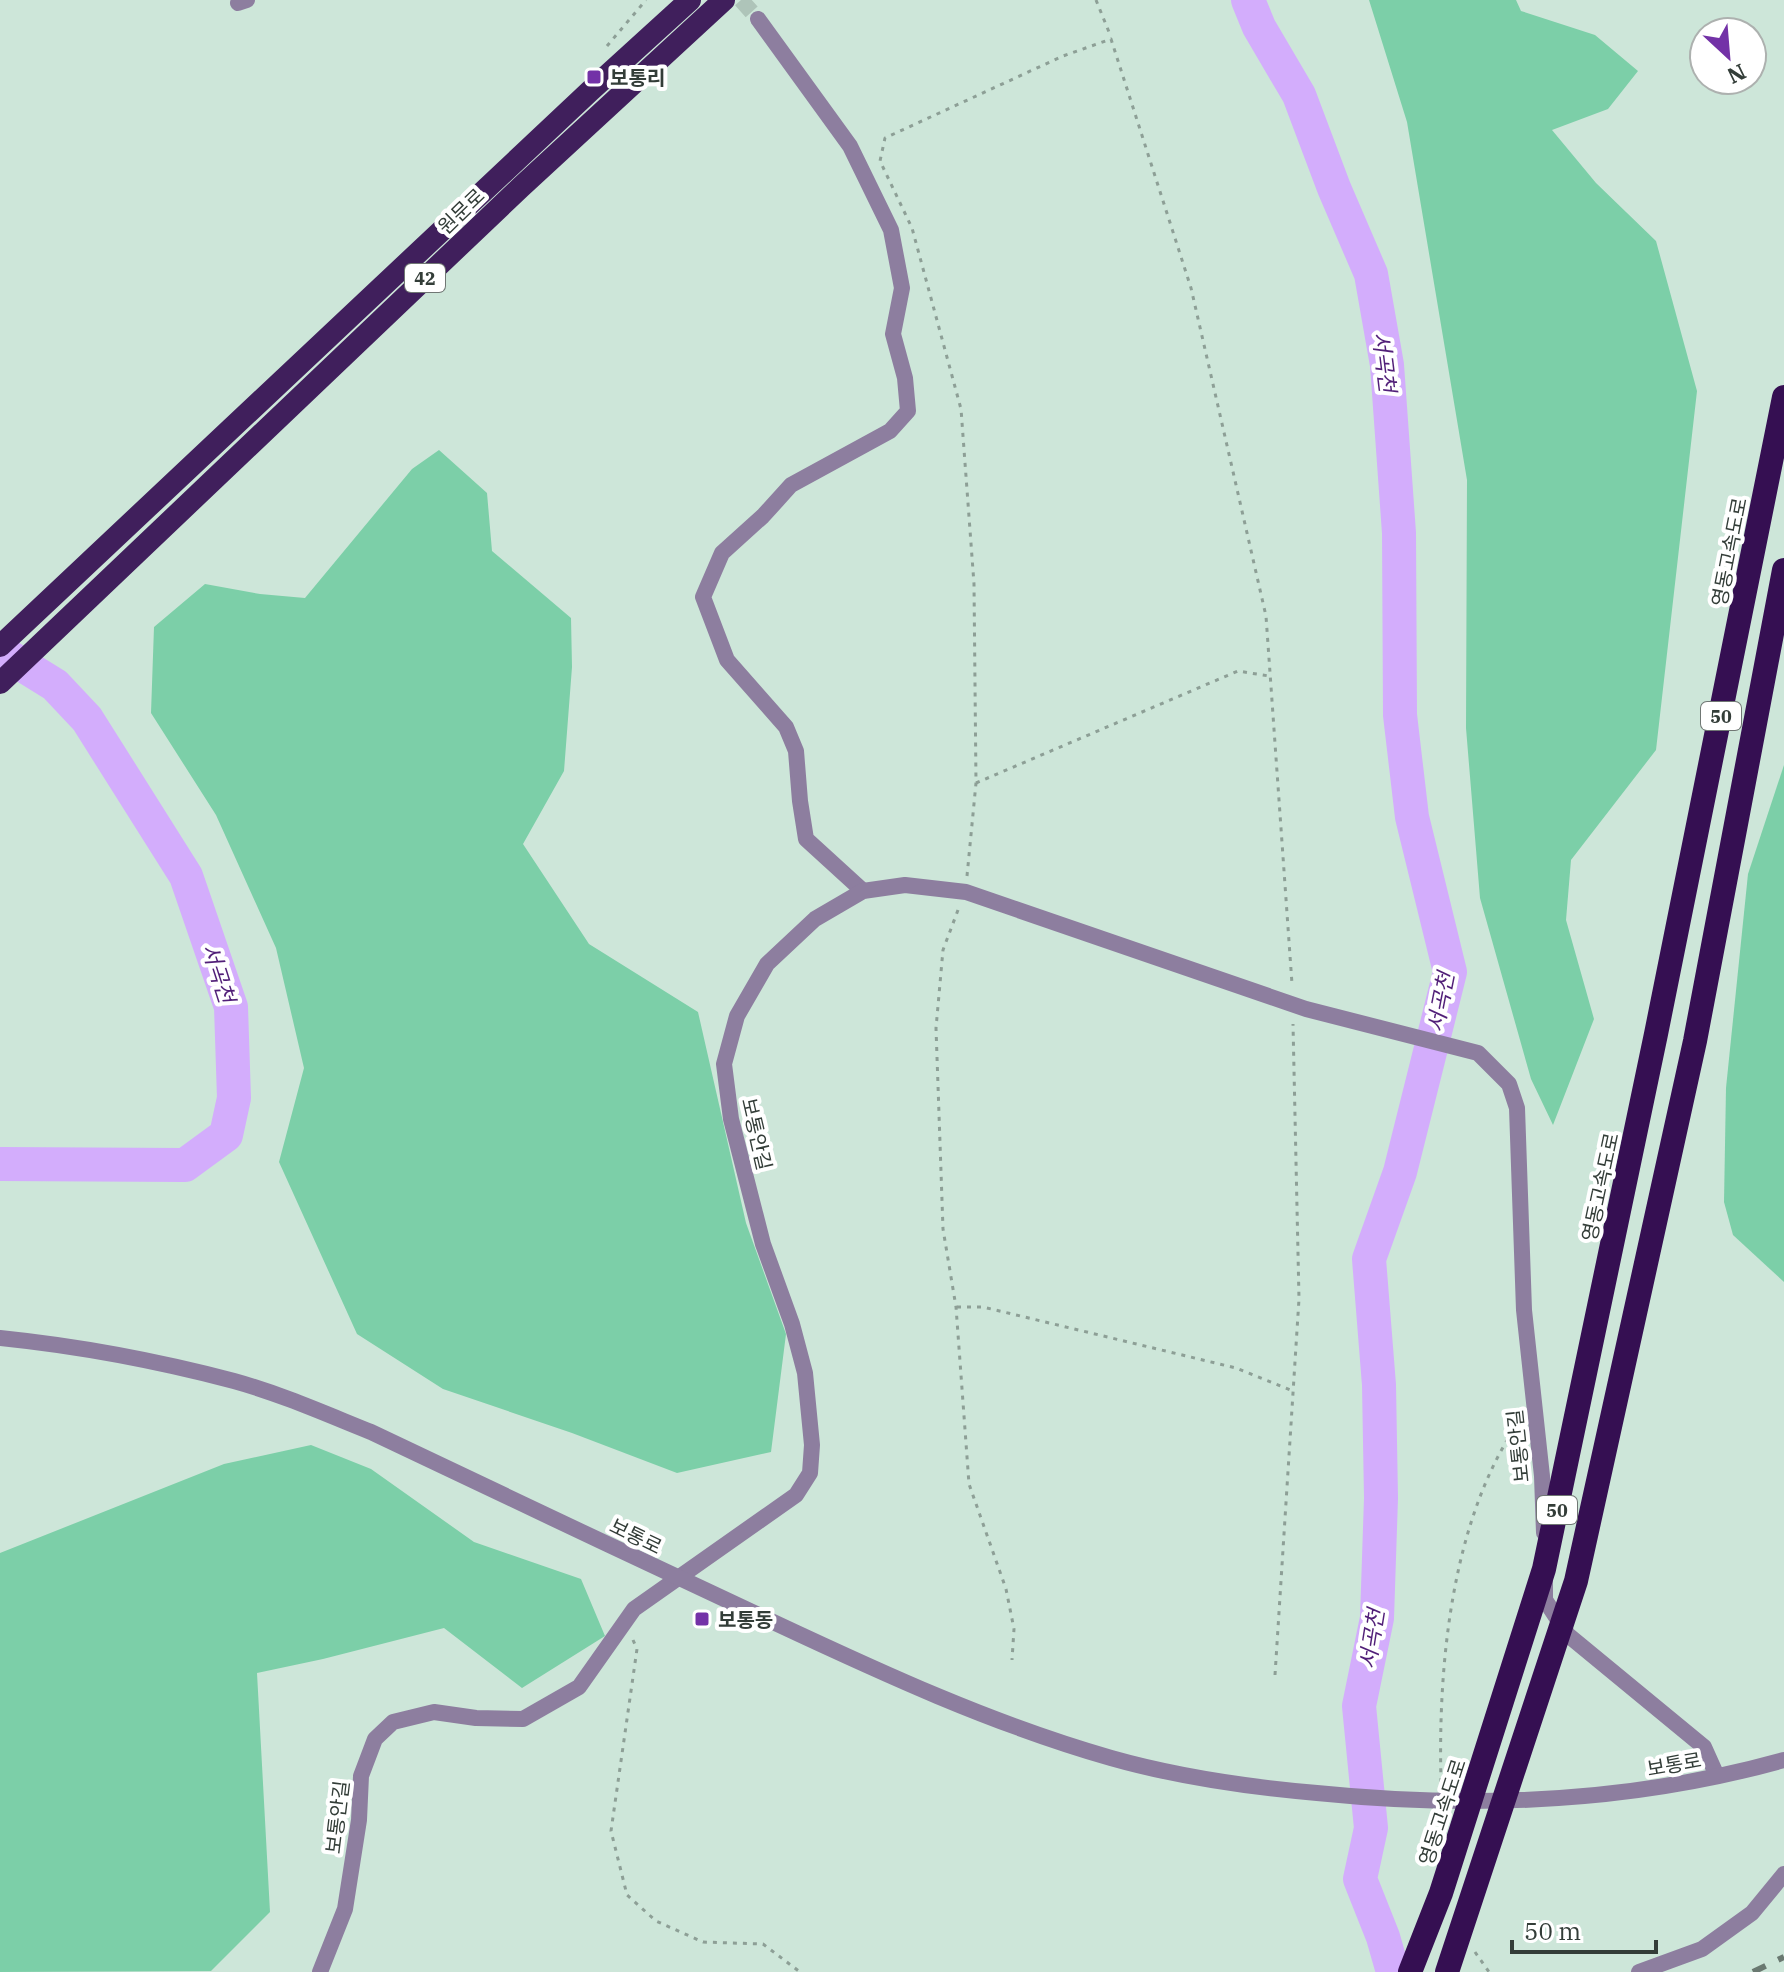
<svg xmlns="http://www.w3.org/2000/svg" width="1784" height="1972" viewBox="0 0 1784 1972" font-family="'IBM Plex Serif','Noto Sans KR',serif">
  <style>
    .green { fill: #7ccfa8 }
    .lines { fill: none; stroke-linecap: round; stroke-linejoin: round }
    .river { stroke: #d3adfc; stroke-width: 34 }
    .minor-tunnel { stroke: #aec4b9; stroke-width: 16; stroke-dasharray: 16 8; stroke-linecap: butt }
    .path { stroke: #8d9f96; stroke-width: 3; stroke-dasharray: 4 6; stroke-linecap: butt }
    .minor { stroke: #8d7e9f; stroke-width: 16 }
    .tertiary { stroke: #8d7e9f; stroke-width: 16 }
    .trunk { stroke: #401f5c; stroke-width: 22 }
    .motorway { stroke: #350f52; stroke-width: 24 }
    .rail { stroke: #6a7971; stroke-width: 6; stroke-dasharray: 14 14; stroke-linecap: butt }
    .poi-dot { fill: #7332a7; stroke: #fff; stroke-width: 3 }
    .labels { text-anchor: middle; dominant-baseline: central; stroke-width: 8; stroke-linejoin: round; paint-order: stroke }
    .shield { fill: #fff; stroke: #707774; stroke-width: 2 }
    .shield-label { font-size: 18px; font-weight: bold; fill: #333d38 }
    .poi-label { font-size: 20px; font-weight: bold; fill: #333d38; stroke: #fff; text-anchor: start }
    .street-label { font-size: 20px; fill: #333d38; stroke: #fff }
    .water-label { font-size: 22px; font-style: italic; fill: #511f78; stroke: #fff }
  </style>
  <rect width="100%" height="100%" fill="#cde6d9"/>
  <g class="green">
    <path d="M1369 0H1516L1521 11 1595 35 1638 71 1608 109 1552 130 1596 183 1656 241 1697 391 1656 750 1571 860 1566 920 1594 1019 1553 1125 1531 1079 1480 898 1466 728 1467 480 1407 122Z"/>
    <path d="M439 450 487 493 492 551 571 618 572 667 564 771 523 844 589 944 698 1012 746 1223 786 1334 771 1452 677 1473 572 1433 443 1389 357 1334 279 1162 304 1068 276 948 216 815 151 713 154 627 205 584 260 594 305 598 412 469Z"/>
    <path d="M1784 765V1282L1733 1235 1724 1202 1726 1088 1748 874Z"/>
    <path d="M311 1445 371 1469 474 1542 581 1579 605 1636 522 1688 444 1628 323 1659 257 1673 270 1912 211 1971 0 1972V1553L224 1464Z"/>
  </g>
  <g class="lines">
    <g class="river">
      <path d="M1248 0 1259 27 1299 95 1334 188 1371 274 1387 365 1399 533 1400 715 1412 817 1450 972 1400 1172 1369 1259 1379 1385 1381 1498 1377 1618 1359 1706 1371 1828 1360 1879 1383 1937 1393 1972"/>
      <path d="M0 651 55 685 87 719 186 876 231 1007 234 1098 226 1135 185 1165 0 1164"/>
    </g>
    <path class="minor-tunnel" d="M741 0 758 19"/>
    <g class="path">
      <path d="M1096 0 1111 37"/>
      <path d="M607 46 646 0"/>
      <path d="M976 783 1238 671 1269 676"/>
      <path d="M967 876 976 783 974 584 961 409 912 228 880 161 885 138 1063 56 1111 39 1191 288 1266 616 1292 984"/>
      <path d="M958 910 943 950 936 1028 943 1229 956 1307 969 1484 1006 1589 1014 1629 1012 1660"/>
      <path d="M957 1307H983L1236 1368 1293 1391"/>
      <path d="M633 1640 637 1649 611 1831 627 1895 656 1921 703 1942 763 1944 800 1972"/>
      <path d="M1275 1675 1299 1299 1293 1024"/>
      <path d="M1441 1782C1438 1666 1451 1521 1518 1423"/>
      <path d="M1475 1952 1489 1972"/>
    </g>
    <g class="minor">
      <path d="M238 3 247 0"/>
      <path d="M758 19 850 146 891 230 902 288 893 334 905 378 908 411 890 431 791 485 763 516 722 553 703 597 727 660 786 727 796 751 800 801 806 839 863 891"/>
      <path d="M1545 1580V1600L1568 1635 1704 1747 1717 1776"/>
      <path d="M320 1972 345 1909 359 1820 361 1776 375 1739 393 1722 434 1712 476 1718 523 1719 579 1687 634 1609 796 1495 810 1473 812 1445 805 1373 792 1324 763 1244 731 1119 724 1064 737 1016 767 964 815 919 863 891 905 885 966 892 1306 1009 1478 1053 1509 1084 1517 1108 1524 1310 1542 1476 1544 1533"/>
      <path d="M1639 1972 1702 1949 1752 1913 1784 1874"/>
    </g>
    <path class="tertiary" d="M0 1338C78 1346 158 1361 234 1381 281 1394 326 1414 371 1432 505 1495 637 1559 771 1621 882 1673 992 1724 1111 1758 1178 1777 1247 1787 1317 1793 1474 1809 1631 1803 1784 1760"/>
    <g class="trunk">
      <path d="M0 646 590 91 690 0"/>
      <path d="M0 683 521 187 724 0"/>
    </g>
    <g class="motorway">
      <path d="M1410 1972 1441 1893 1544 1569 1656 1034 1784 397"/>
      <path d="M1447 1972 1576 1581 1695 1041 1784 570"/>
    </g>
    <path class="rail" d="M1753 1972 1784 1957"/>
  </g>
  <g class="poi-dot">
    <rect x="586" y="69" width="16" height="16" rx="4"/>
    <rect x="694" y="1611" width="16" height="16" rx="4"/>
  </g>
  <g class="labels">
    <g class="shield">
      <rect x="405" y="264" width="40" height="28" rx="6"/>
      <rect x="1701" y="702" width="40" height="28" rx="6"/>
      <rect x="1537" y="1496" width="40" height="28" rx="6"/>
    </g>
    <g class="shield-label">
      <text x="425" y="278">42</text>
      <text x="1721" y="716">50</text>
      <text x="1557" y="1510">50</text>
    </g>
    <g class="poi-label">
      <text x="610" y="77">보통리</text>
      <text x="718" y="1619">보통동</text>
    </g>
    <g class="street-label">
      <text transform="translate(461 211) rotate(-44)">원문로</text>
      <text transform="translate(1729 552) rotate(-79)">영동고속도로</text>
      <text transform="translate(757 1134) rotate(77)">보통안길</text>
      <text transform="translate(1600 1187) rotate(-78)">영동고속도로</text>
      <text transform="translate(1518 1446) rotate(-96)">보통안길</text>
      <text transform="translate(636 1536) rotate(26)">보통로</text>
      <text transform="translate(1674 1764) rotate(-10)">보통로</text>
      <text transform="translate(1442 1812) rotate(-72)">영동고속도로</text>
      <text transform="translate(337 1817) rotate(-83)">보통안길</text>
    </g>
    <g class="water-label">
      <text transform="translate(1385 362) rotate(83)">서곡천</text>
      <text transform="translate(219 973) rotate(72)">서곡천</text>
      <text transform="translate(1440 1002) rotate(-79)">서곡천</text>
      <text transform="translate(1371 1639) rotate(-81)">서곡천</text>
    </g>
  </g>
  <g transform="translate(1728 56) rotate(154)"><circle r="38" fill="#ffffff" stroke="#adb1af" stroke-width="2"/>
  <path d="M0-6L14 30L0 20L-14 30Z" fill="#7332a7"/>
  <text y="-12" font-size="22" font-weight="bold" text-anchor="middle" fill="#333d38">N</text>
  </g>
  <path d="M1512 1940v12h144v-12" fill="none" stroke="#333d38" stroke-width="4"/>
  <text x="1524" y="1940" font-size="24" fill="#333d38" stroke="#ffffff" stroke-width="6" paint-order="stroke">50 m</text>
</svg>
